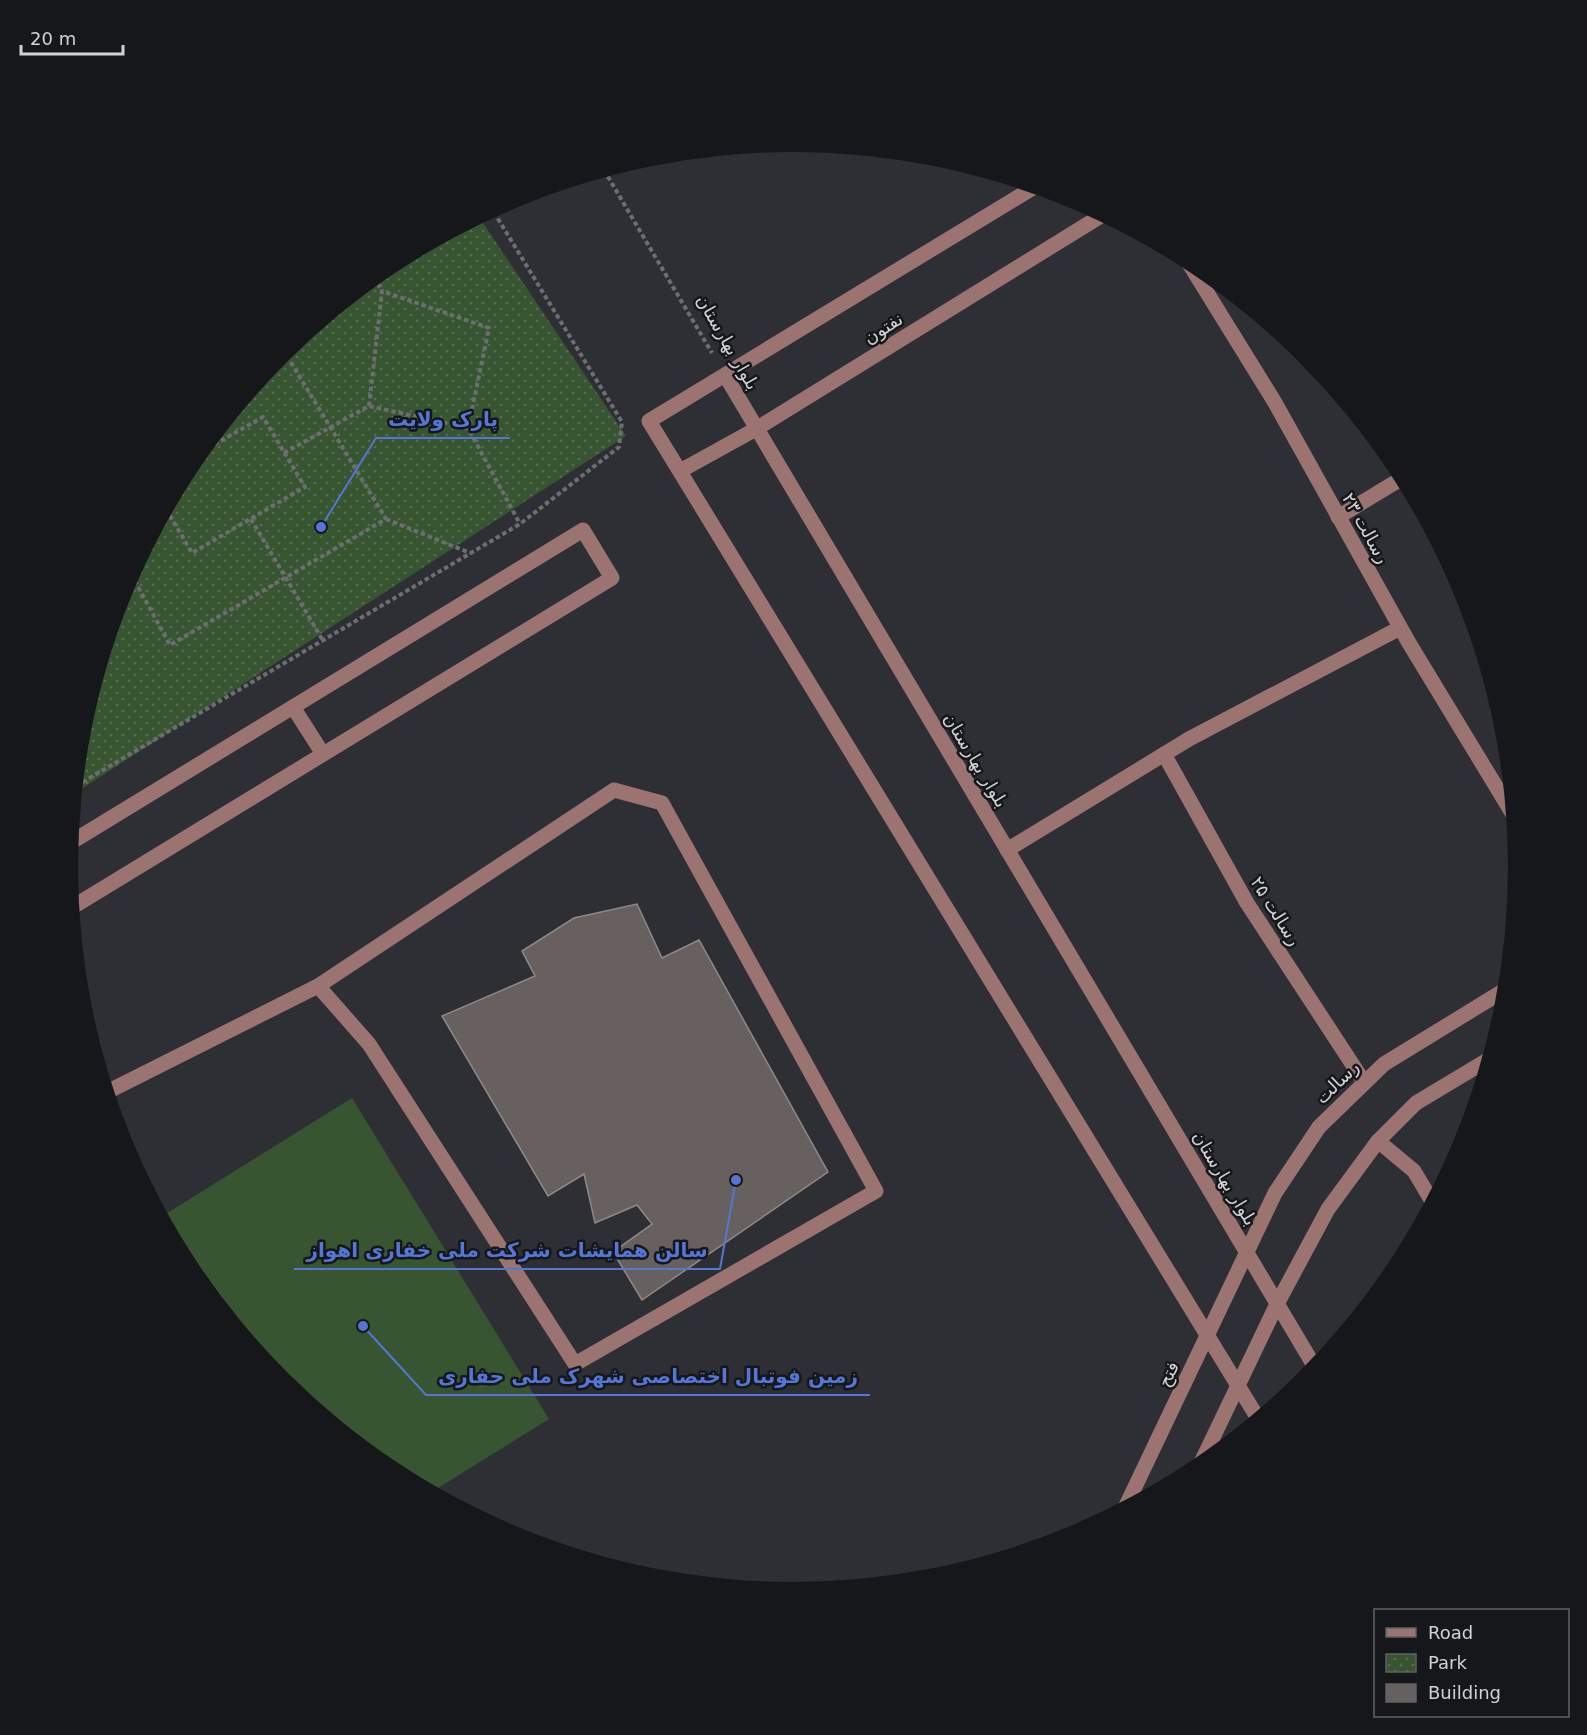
<svg xmlns="http://www.w3.org/2000/svg" width="1587" height="1735" viewBox="0 0 1587 1735" font-family="'DejaVu Sans','Noto Naskh Arabic',sans-serif">
  <style>
    .green { fill: #385531 }
    .park { fill: url(#park-dots) }
    .building { fill: #67605f; stroke: #918988; stroke-width: 1.5 }
    .lines { fill: none; stroke-linecap: round; stroke-linejoin: round }
    .path { stroke: #6c6e72; stroke-width: 4; stroke-dasharray: 4.5 3; stroke-linecap: butt }
    .minor { stroke: #9b7472; stroke-width: 15 }
    .labels { text-anchor: middle; dominant-baseline: central; stroke-width: 5; stroke-linejoin: round; paint-order: stroke }
    .street-label { font-size: 18px; fill: #d1d2d6; stroke: #16171a }
    .leader { fill: none; stroke: #5376d7; stroke-width: 2 }
    .callout-dot { fill: #5376d7; stroke: #16171a; stroke-width: 2 }
    .callout-label { font-size: 20px; text-anchor: middle; font-weight: bold; fill: #5376d7; stroke: #16171a; stroke-width: 5; stroke-linejoin: round; paint-order: stroke }
  </style>
  <defs>
    <pattern id="park-dots" width="8" height="8" patternUnits="userSpaceOnUse" patternTransform="scale(1.5)"><rect width="8" height="8" fill="#385531"/><path d="M2 2h.1M6 6h.1" fill="none" stroke="#546d4e" stroke-width="1.8" stroke-linecap="round"/></pattern>
  </defs>
  <rect width="100%" height="100%" fill="#2d2f34"/>
  <path class="green" d="M352 1098 549 1419 430 1493 390 1471 280 1381 190 1271 161 1217Z"/>
  <path class="park" d="M479 217 626 436 75 793 82 726 123 589 190 464 280 354 390 264Z"/>
  <path class="building" d="M637 904 662 958 699 940 828 1172 642 1300 613 1252 652 1224 637 1205 595 1223 584 1174 548 1196 442 1016 535 976 522 951 574 918Z"/>
  <g class="lines">
    <g class="path">
      <path d="M604 170 712 353"/>
      <path d="M374 277 382 291"/>
      <path d="M369 406 382 291 489 328 468 428"/>
      <path d="M284 453 369 406 468 428 520 524"/>
      <path d="M166 509 192 553 305 487 263 417 199 453"/>
      <path d="M251 519 322 639"/>
      <path d="M386 519 470 553"/>
      <path d="M159 523 170 515"/>
      <path d="M131 574 170 645 386 519 284 351"/>
      <path d="M76 786 520 524 619 447 622 422 492 209"/>
    </g>
    <g class="minor">
      <path d="M1036 186 649 421 1259 1420"/>
      <path d="M1185 257 1274 401 1409 643 1514 816"/>
      <path d="M725 375 1316 1369"/>
      <path d="M680 471 756 429 1104 214"/>
      <path d="M1338 517 1404 477"/>
      <path d="M293 707 323 754"/>
      <path d="M1164 754 1247 903 1364 1082"/>
      <path d="M70 843 583 530 612 578 71 908"/>
      <path d="M1007 850 1189 739 1400 628"/>
      <path d="M107 1092 318 986 614 790 662 803 876 1191 575 1364 369 1044 318 986"/>
      <path d="M1378 1141 1414 1171 1433 1203"/>
      <path d="M1197 1471 1277 1304 1328 1209 1378 1141 1416 1103 1491 1058"/>
      <path d="M1124 1510 1275 1193 1319 1127 1384 1064 1508 988"/>
    </g>
  </g>
  <g class="labels">
    <g class="street-label">
      <text transform="translate(883 328) rotate(-32)">نفتون</text>
      <text transform="translate(728 342) rotate(60)">بلوار بهارستان</text>
      <text transform="translate(1366 528) rotate(61)">رسالت ۲۳</text>
      <text transform="translate(976 760) rotate(59)">بلوار بهارستان</text>
      <text transform="translate(1276 911) rotate(58)">رسالت ۲۵</text>
      <text transform="translate(1337 1082) rotate(-44)">رسالت</text>
      <text transform="translate(1225 1178) rotate(59)">بلوار بهارستان</text>
      <text transform="translate(1168 1374) rotate(-64)">فتح</text>
    </g>
  </g>
  <path d="M0 0H1587V1735H0ZM78 867a715 715 0 1 1 1430 0a715 715 0 1 1-1430 0Z" fill="#16171a" fill-rule="evenodd"/>
  <path class="leader" d="M321 527L376 438H510M736 1180L720 1269H294M363 1326L426 1395H870"/>
  <g class="callout-dot">
    <circle cx="321" cy="527" r="6"/>
    <circle cx="736" cy="1180" r="6"/>
    <circle cx="363" cy="1326" r="6"/>
  </g>
  <g class="callout-label">
    <text x="443" y="426">پارک ولایت</text>
    <text x="507" y="1257">سالن همایشات شرکت ملی خفاری اهواز</text>
    <text x="648" y="1383">زمین فوتبال اختصاصی شهرک ملی حفاری</text>
  </g>
  <rect x="1374" y="1609" width="195" height="108" fill="#16171a" stroke="#616265" stroke-width="1.5"/>
  <rect x="1386" y="1628" width="30" height="9" fill="#9b7472" stroke="#616265" stroke-width="1.5"/>
  <text x="1428" y="1639" font-size="18" fill="#d1d2d6">Road</text>
  <rect x="1386" y="1654" width="30" height="18" fill="url(#park-dots)" stroke="#616265" stroke-width="1.5"/>
  <text x="1428" y="1669" font-size="18" fill="#d1d2d6">Park</text>
  <rect x="1386" y="1684" width="30" height="18" fill="#67605f" stroke="#616265" stroke-width="1.5"/>
  <text x="1428" y="1699" font-size="18" fill="#d1d2d6">Building</text>
  <path d="M21 45v9h102v-9" fill="none" stroke="#d1d2d6" stroke-width="3"/>
  <text x="30" y="45" font-size="18" fill="#d1d2d6" stroke="#16171a" stroke-width="4.5" paint-order="stroke">20 m</text>
</svg>
